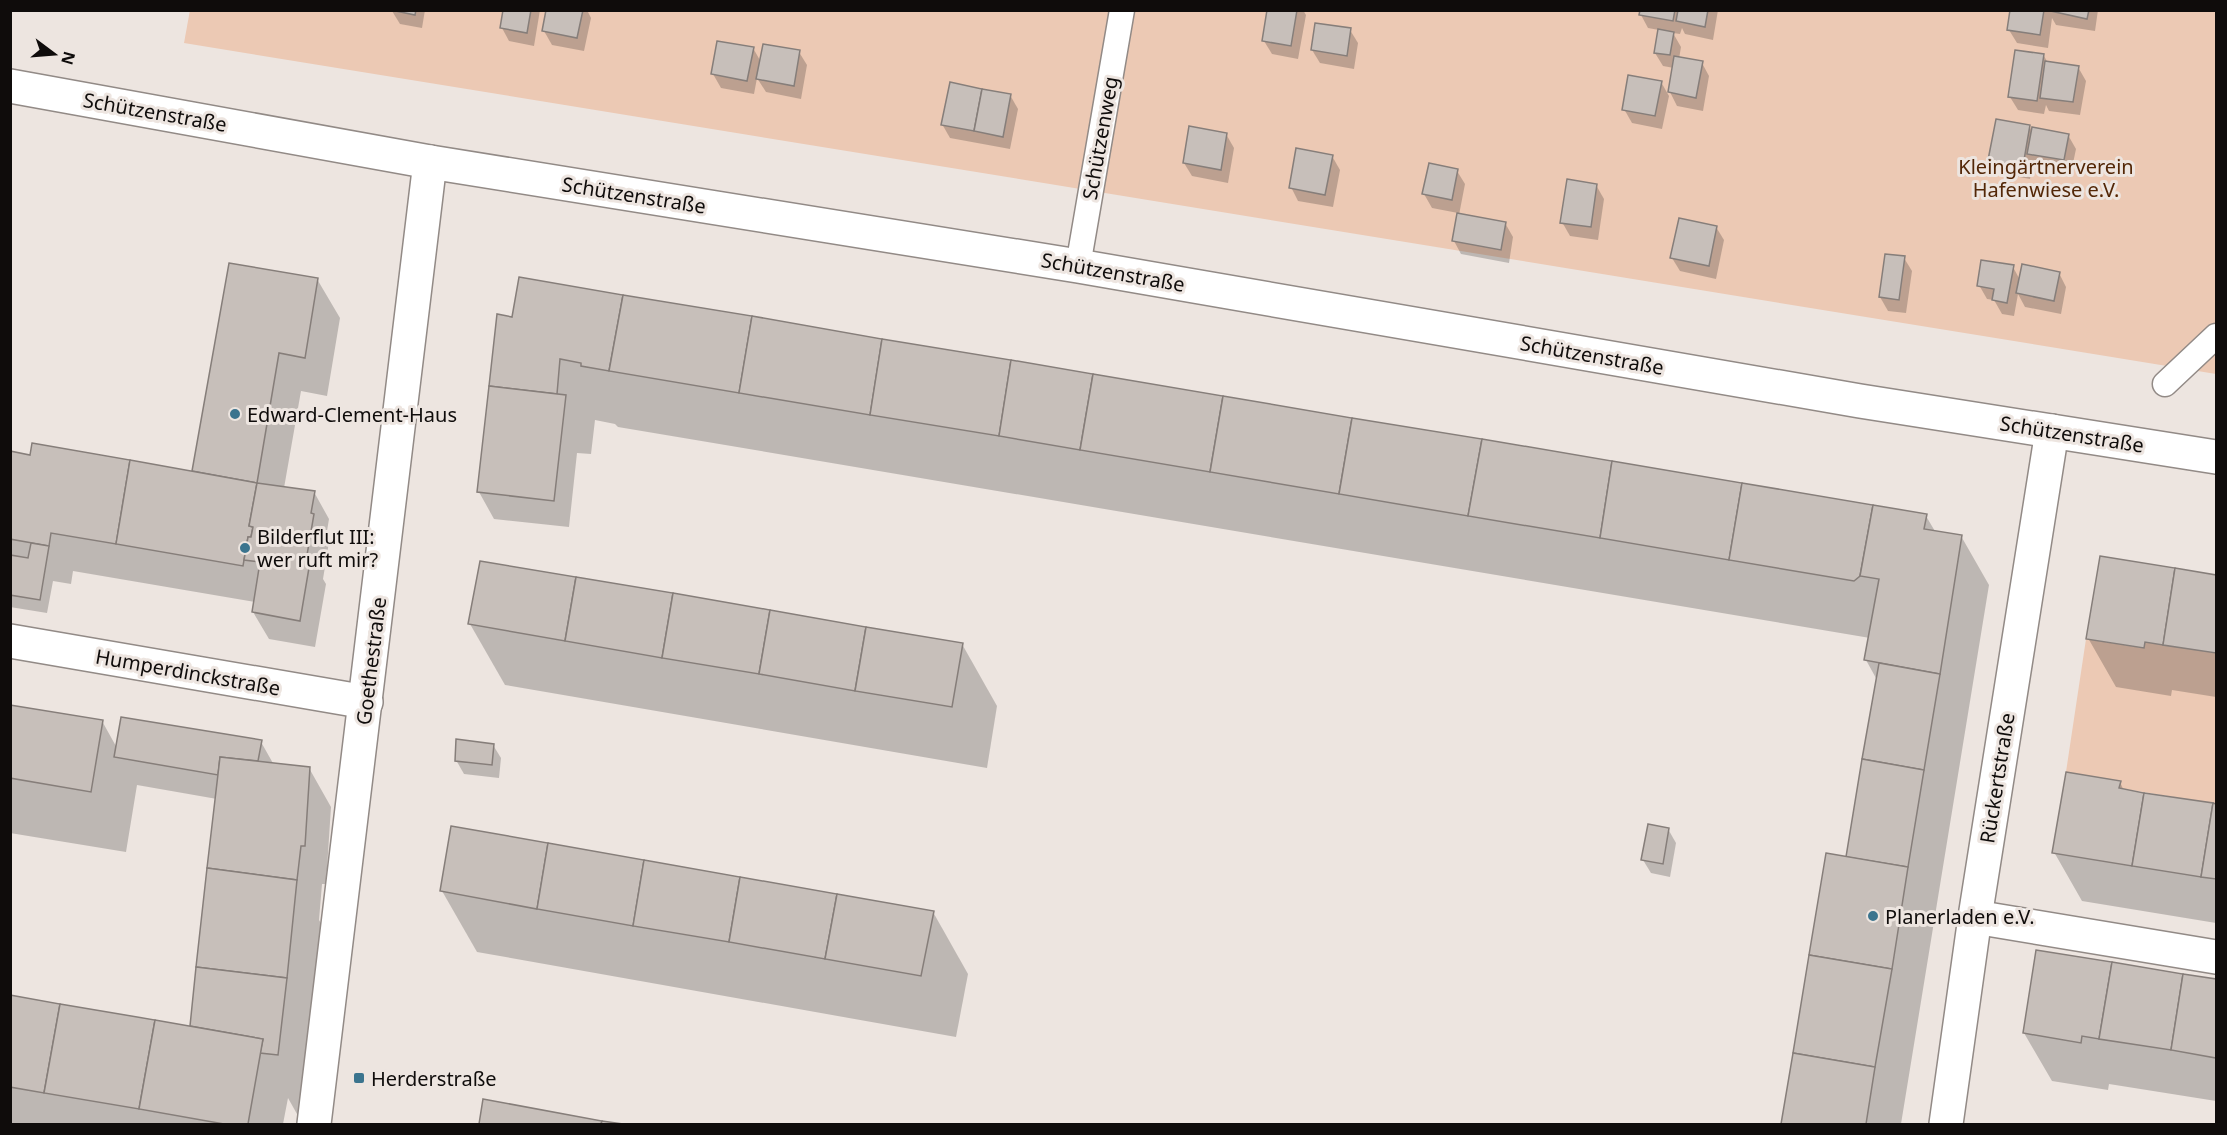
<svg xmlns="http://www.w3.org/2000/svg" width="2227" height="1135" viewBox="0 0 2227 1135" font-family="'Noto Sans',sans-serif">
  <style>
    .green { fill: #ecc9b4 }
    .shadow { fill: #0003 }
    .building { fill: #c7bfba; stroke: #867e7a; stroke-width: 1.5 }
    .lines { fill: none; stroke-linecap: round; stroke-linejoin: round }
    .service-casing { stroke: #928a86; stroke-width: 27 }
    .minor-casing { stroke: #928a86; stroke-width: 36 }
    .tertiary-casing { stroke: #928a86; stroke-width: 36 }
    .service { stroke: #fff; stroke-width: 24 }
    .minor { stroke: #fff; stroke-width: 33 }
    .tertiary { stroke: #fff; stroke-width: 33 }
    .poi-dot { fill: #3b748e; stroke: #ede5e0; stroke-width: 2 }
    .labels { text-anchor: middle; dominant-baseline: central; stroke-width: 6; stroke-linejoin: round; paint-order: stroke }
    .street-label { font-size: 20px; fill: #0f0c0b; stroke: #ede5e0 }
    .park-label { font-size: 20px; fill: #532707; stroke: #ede5e0 }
    .poi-label { font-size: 20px; fill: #0f0c0b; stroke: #ede5e0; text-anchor: start }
  </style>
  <rect width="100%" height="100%" fill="#ede5e0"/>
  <g class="green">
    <path d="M190 10 2216 11V374L184 43Z"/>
    <path d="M2086 639 2143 648 2145 642 2216 653V804L2119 788 2120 781 2066 772Z"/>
  </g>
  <g class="shadow">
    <path d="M425 10 422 28 400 24 392 11Z"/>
    <path d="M504 10H540L534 46 509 41 502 28Z"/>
    <path d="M547 10H587L591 18 584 51 552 45 544 31Z"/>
    <path d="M1269 10H1303L1306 15 1298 59 1272 54 1264 41Z"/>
    <path d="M1642 10H1718L1713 40 1685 34 1682 28 1680 34 1673 33 1681 47 1679 59 1702 63 1709 76 1703 111 1677 106 1670 92 1674 68 1663 66 1655 53 1659 30 1648 28 1641 15Z"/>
    <path d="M2012 10H2098L2095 31 2056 25 2052 18 2048 48 2017 43 2009 30Z"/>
    <path d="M1350 30 1358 43 1354 69 1320 63 1312 50Z"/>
    <path d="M753 48 761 62 799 52 807 65 801 99 766 92 757 78 754 94 721 88 713 74Z"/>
    <path d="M2044 56 2048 63 2078 67 2086 81 2080 115 2049 111 2046 105 2044 114 2018 110 2010 97Z"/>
    <path d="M1661 82 1669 96 1662 129 1632 123 1624 109Z"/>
    <path d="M1010 95 1018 109 1010 149 950 138 942 124Z"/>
    <path d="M2029 126 2033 133 2068 135 2076 149 2071 173 2036 167 2033 161 2030 179 1998 173 1990 160Z"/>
    <path d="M1226 134 1234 148 1228 183 1192 176 1184 163Z"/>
    <path d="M1332 156 1340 170 1333 207 1298 201 1291 187Z"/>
    <path d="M1457 171 1465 184 1459 215 1505 223 1513 237 1509 263 1461 254 1454 241 1458 213 1432 208 1424 194Z"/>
    <path d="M1596 185 1604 199 1598 240 1570 236 1562 222Z"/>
    <path d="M1716 227 1724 240 1716 279 1680 271 1672 258Z"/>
    <path d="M1904 258 1912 271 1906 313 1888 311 1880 297Z"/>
    <path d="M230 264 317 279 340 318 327 396 301 391 284 488 314 492 329 519 326 537 329 542 323 579 326 584 315 647 269 639 253 612 255 602 73 571 71 584 53 581 47 613 10 607V453L194 472Z"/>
    <path d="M2013 267 2020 280 2059 273 2066 287 2061 314 2025 307 2018 294 2014 316 2002 314 1994 300 1987 299 1979 285Z"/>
    <path d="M499 316 1926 516 1936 533 1961 536 1989 585 1901 1124H1782L1827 855 1848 858 1877 680 1866 660 1870 638 618 427 615 424 595 420 591 454 577 453 569 527 494 519 479 492Z"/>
    <path d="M2101 558 2216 577V697L2172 690 2171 696 2116 687 2088 638Z"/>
    <path d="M470 624 962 644 997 706 987 768 505 685Z"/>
    <path d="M10 706 102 721 117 748 261 742 274 765 309 768 331 807 326 884H322L319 920 332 942 313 1116 297 1114 288 1098 283 1124H10V997L193 1029 217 799 137 785 126 852 10 833Z"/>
    <path d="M493 745 501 758 499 778 464 774 456 760Z"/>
    <path d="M2120 782 2124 791 2216 806V923L2082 901 2054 852Z"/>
    <path d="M1668 829 1676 843 1670 877 1651 873 1643 860Z"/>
    <path d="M442 891 933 912 968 974 956 1037 477 952Z"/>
    <path d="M2037 952 2216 980V1101L2109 1084 2108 1090 2052 1081 2024 1033Z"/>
    <path d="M484 1101 614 1124H480Z"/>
  </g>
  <g class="building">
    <path d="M391 10H416L415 15Z"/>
    <path d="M503 10H531L527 33 500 28Z"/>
    <path d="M546 10H583L577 38 542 31Z"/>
    <path d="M1267 10H1297L1291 46 1262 41Z"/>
    <path d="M1640 10H1675L1673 21 1639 15Z"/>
    <path d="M1678 10H1708L1705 27 1676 21Z"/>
    <path d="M2010 10H2044L2040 35 2007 30Z"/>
    <path d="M2046 10H2089L2087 19Z"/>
    <path d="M1315 23 1351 28 1347 56 1311 50Z"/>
    <path d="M1658 29 1674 32 1670 55 1654 53Z"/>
    <path d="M717 41 754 47 747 81 711 74Z"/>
    <path d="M763 44 800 50 794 86 756 79Z"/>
    <path d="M2015 50 2044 54 2037 101 2008 97Z"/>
    <path d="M1674 56 1703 61 1696 98 1668 92Z"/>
    <path d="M2045 61 2079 66 2073 102 2040 98Z"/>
    <path d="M1628 75 1662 81 1655 116 1622 110Z"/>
    <path d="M950 82 982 89 974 131 941 125Z"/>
    <path d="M982 89 1011 94 1003 137 974 131Z"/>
    <path d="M1996 119 2030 125 2023 166 1988 160Z"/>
    <path d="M1189 126 1227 133 1221 170 1183 163Z"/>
    <path d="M2032 127 2069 134 2064 160 2027 154Z"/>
    <path d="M1296 148 1333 155 1325 195 1289 188Z"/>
    <path d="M1429 163 1458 169 1452 200 1422 194Z"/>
    <path d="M1567 179 1597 184 1591 227 1560 223Z"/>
    <path d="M1457 213 1506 222 1501 250 1452 241Z"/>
    <path d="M1679 218 1717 226 1709 266 1670 258Z"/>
    <path d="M1885 254 1905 256 1899 300 1879 297Z"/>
    <path d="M1981 260 2014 265 2007 303 1992 300 1994 289 1977 286Z"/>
    <path d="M229 263 318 278 305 358 279 353 257 483 192 471Z"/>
    <path d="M2022 264 2060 272 2054 301 2016 293Z"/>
    <path d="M519 277 623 295 609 371 581 366V363L560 359 557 394 489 386 497 314 512 317Z"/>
    <path d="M623 295 752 316 739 393 609 371Z"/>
    <path d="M752 316 882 339 870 415 739 393Z"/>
    <path d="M882 339 1011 360 999 436 870 415Z"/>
    <path d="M1011 360 1093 374 1080 450 999 436Z"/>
    <path d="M1093 374 1223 396 1210 472 1080 450Z"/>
    <path d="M489 386 566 395 554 501 477 492Z"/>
    <path d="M1223 396 1352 418 1339 494 1210 472Z"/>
    <path d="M1352 418 1482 439 1468 516 1339 494Z"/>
    <path d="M1482 439 1612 461 1600 538 1468 516Z"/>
    <path d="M32 443 130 460 116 544 51 533 49 546 10 539V451L30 455Z"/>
    <path d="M130 460 257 483 249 526 253 527 251 537H248L243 566 116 544Z"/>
    <path d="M1612 461 1742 483 1729 560 1600 538Z"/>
    <path d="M257 483 315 491 311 513 314 514 307 555 311 556 300 621 252 612 260 562 244 560 248 537H251L253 527 249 526Z"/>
    <path d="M1742 483 1873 505 1860 576 1854 581 1729 560Z"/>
    <path d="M1873 505 1927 514 1924 529 1962 535 1940 674 1864 660 1879 579 1860 576Z"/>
    <path d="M31 543 49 546 40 600 10 595V555L28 558Z"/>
    <path d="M2100 556 2175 568 2163 645 2145 642 2144 648 2086 639Z"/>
    <path d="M480 561 576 577 565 641 468 624Z"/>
    <path d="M2175 568 2216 575V653L2163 645Z"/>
    <path d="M576 577 673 593 662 658 565 641Z"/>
    <path d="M673 593 770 610 759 674 662 658Z"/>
    <path d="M770 610 866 627 855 691 759 674Z"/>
    <path d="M866 627 963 643 952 707 855 691Z"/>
    <path d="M1879 663 1940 674 1924 770 1862 759Z"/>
    <path d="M10 705 103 720 91 792 10 778Z"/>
    <path d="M121 717 262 740 258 761 220 757 218 775 114 757Z"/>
    <path d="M456 739 494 744 492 765 455 761Z"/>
    <path d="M220 757 310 767 305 846H301L297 880 207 868Z"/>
    <path d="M1862 759 1924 770 1908 867 1846 857Z"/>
    <path d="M2066 772 2121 781 2119 788 2144 793 2132 866 2052 853Z"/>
    <path d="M2144 793 2213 803 2201 877 2132 866Z"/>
    <path d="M2213 803 2216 804V879L2201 877Z"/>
    <path d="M1648 824 1669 828 1663 864 1641 860Z"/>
    <path d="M451 826 548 843 537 909 440 891Z"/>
    <path d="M548 843 644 860 633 926 537 909Z"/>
    <path d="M1826 853 1908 867 1892 969 1809 955Z"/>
    <path d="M644 860 740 877 729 942 633 926Z"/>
    <path d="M207 868 297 880 287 978 196 967Z"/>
    <path d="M740 877 837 894 825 959 729 942Z"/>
    <path d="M837 894 934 911 921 976 825 959Z"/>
    <path d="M2036 950 2112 962 2099 1039 2082 1036 2081 1043 2023 1033Z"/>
    <path d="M1809 955 1892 969 1875 1067 1793 1053Z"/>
    <path d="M2112 962 2183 974 2171 1050 2099 1039Z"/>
    <path d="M196 967 287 978 278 1055 260 1053 263 1039 190 1026Z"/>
    <path d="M2183 974 2216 979V1058L2171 1050Z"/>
    <path d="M10 995 60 1004 44 1093 10 1087Z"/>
    <path d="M60 1004 155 1020 139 1109 44 1093Z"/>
    <path d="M155 1020 263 1039 248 1124H224L139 1109Z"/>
    <path d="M1793 1053 1875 1067 1866 1124H1781Z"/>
    <path d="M483 1099 602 1121 601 1124H479Z"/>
    <path d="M602 1121 623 1124H601Z"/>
  </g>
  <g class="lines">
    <g class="service-casing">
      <g id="service">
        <path d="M1078 266 1122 10"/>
        <path d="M2165 384 2216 336"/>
      </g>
    </g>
    <g class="minor-casing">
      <g id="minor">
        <path d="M10 641 366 702"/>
        <path d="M1975 917 2216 957"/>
        <path d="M314 1124 430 162"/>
        <path d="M1946 1124 1975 917 2052 431"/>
      </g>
    </g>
    <g class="tertiary-casing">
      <path id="tertiary" d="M10 86 430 162 1078 266 1860 401 2216 457"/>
    </g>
    <use href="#service" class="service"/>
    <use href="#minor" class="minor"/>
    <use href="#tertiary" class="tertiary"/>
  </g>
  <g class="poi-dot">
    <circle cx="235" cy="414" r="6"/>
    <circle cx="245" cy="548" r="6"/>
    <circle cx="1873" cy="916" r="6"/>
    <rect x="353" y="1072" width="12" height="12" rx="3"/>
  </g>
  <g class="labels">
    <g class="street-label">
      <text transform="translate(155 112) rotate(10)">Schützenstraße</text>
      <text transform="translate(1100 138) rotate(-80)">Schützenweg</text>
      <text transform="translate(634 195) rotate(9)">Schützenstraße</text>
      <text transform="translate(1113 272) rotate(10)">Schützenstraße</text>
      <text transform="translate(1592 355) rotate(10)">Schützenstraße</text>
      <text transform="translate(2072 434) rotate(9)">Schützenstraße</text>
      <text transform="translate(371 661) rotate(-83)">Goethestraße</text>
      <text transform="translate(188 672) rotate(10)">Humperdinckstraße</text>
      <text transform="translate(1997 778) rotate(-81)">Rückertstraße</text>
    </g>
    <g class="park-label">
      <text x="2046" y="166">Kleingärtnerverein<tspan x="2046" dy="23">Hafenwiese e.V.</tspan></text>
    </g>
    <g class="poi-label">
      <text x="247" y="414">Edward-Clement-Haus</text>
      <text x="257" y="536">Bilderflut III:<tspan x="257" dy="23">wer ruft mir?</tspan></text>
      <text x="1885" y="916">Planerladen e.V.</text>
      <text x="371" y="1078">Herderstraße</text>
    </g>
  </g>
  <rect width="2227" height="1135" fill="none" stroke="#0f0c0b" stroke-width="24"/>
  <g transform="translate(54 54) rotate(106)" stroke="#ede5e0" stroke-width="4.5" paint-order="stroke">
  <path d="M0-4.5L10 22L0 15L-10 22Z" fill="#0f0c0b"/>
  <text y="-9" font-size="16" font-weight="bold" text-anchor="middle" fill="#0f0c0b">N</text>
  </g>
</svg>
